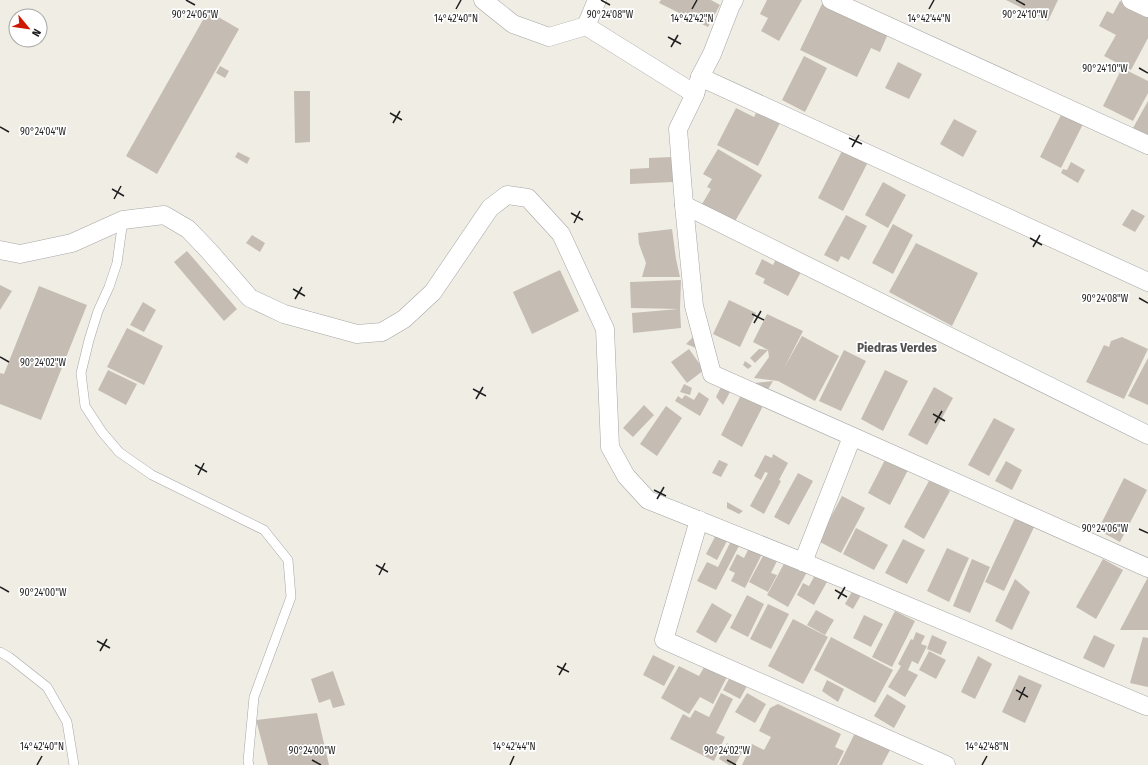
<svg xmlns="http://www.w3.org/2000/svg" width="1148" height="765" viewBox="0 0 1148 765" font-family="'Fira Sans Condensed',sans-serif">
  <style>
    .building { fill: #c5bdb4 }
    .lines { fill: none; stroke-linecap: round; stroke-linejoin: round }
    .lane-casing { stroke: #a6a6a6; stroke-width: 10 }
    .street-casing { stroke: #a6a6a6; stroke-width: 19 }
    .lane { stroke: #fff; stroke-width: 9 }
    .street { stroke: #fff; stroke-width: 18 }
    .ticks { fill: none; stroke: #1f1f1f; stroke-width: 1.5 }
    .labels { text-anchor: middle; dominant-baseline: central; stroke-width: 3.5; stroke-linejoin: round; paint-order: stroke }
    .neighbourhood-label { font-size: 13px; font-weight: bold; fill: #525252; stroke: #fff }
    .ticks-label { font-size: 10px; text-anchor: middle; fill: #1f1f1f; stroke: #fff; stroke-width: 3.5; stroke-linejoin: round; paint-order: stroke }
  </style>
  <rect width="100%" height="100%" fill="#f0ede5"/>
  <g class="building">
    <path d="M661 0H711L720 5 708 27 659 3Z"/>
    <path d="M767 0H802L779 41 761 31 768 18 760 14Z"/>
    <path d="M1006 0H1058L1048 21Z"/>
    <path d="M1120 1 1148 15V38L1131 70 1104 56 1116 35 1099 26 1107 11 1113 14Z"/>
    <path d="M823 2 888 34 880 52 871 48 857 77 800 50Z"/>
    <path d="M208 11 239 29 157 174 126 156Z"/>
    <path d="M804 56 827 68 805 112 782 100Z"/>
    <path d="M898 62 922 74 909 99 885 88Z"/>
    <path d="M220 66 229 71 225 78 216 73Z"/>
    <path d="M1122 68 1148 81V93L1133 121 1103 106Z"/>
    <path d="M294 91H310V142L295 143Z"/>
    <path d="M1148 101V136L1133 128Z"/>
    <path d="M736 108 754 117 757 111 780 123 758 166 717 145Z"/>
    <path d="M1062 113 1083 124 1061 168 1040 157Z"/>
    <path d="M954 119 977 131 963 157 940 144Z"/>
    <path d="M718 149 762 175 734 223 702 204 711 189 707 187 712 179 703 174Z"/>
    <path d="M843 149 868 162 843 211 818 198Z"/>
    <path d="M238 152 250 158 247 164 235 157Z"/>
    <path d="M672 157 673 182 630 184V169L649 168V158Z"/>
    <path d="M1071 162 1085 170 1078 183 1061 173 1063 169 1067 170Z"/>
    <path d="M883 182 906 195 888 228 865 215Z"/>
    <path d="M1132 209 1145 216 1135 232 1122 225Z"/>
    <path d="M846 215 867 226 849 260 841 256 838 262 824 255Z"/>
    <path d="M893 224 913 235 893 274 872 263Z"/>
    <path d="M672 229 676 259 680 277H642L646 263 639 244 638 233Z"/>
    <path d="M252 235 265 243 260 252 246 243Z"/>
    <path d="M916 243 978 273 952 326 889 292Z"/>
    <path d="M187 251 237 309 224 321 174 262Z"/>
    <path d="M777 257 802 270 788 296 763 283 765 279 755 274 762 259 773 265Z"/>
    <path d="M560 270 579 311 532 334 513 292Z"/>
    <path d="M681 280 680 309 681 328 633 333 632 313 678 309 631 308 630 282Z"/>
    <path d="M0 285 12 291 0 310Z"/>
    <path d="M39 286 87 305 41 420 0 404V373L4 374Z"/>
    <path d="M729 300 756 313 740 347 713 334Z"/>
    <path d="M143 302 156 310 144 332 130 325Z"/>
    <path d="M767 314 803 331 784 368 802 336 839 356 815 401 778 381 754 378 769 357 768 350 753 342Z"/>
    <path d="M127 328 163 346 144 385 107 367Z"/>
    <path d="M694 336 696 348 686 344Z"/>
    <path d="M1122 337 1148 349 1124 399 1086 382 1104 345 1109 347 1111 341Z"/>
    <path d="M689 349 704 370 687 383 671 362Z"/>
    <path d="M759 349 768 350 755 363 750 358Z"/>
    <path d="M844 350 866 361 841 411 819 401Z"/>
    <path d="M1148 358V405L1128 396Z"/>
    <path d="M745 361 752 366 748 369 743 365Z"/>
    <path d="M108 370 137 384 126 405 98 390Z"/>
    <path d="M885 370 908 381 883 431 861 419Z"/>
    <path d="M773 381 767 391 754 383Z"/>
    <path d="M684 384 692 388 690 395 680 392Z"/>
    <path d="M721 387 730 392 723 405 716 397Z"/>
    <path d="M934 387 953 398 927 445 908 435Z"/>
    <path d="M699 392 709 399 700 416 675 401 678 396 682 399 685 395 694 400Z"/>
    <path d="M742 393 764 404 742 447 721 435Z"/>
    <path d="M644 405 654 415 633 437 623 428Z"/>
    <path d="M666 406 682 418 657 456 640 444Z"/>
    <path d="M994 418 1015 429 989 476 968 465Z"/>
    <path d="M773 454 788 463 779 480 781 481 764 514 750 506 768 473 765 472 761 480 754 476 765 455 772 458Z"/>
    <path d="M887 456 909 468 890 505 868 493Z"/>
    <path d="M719 460 728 464 721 477 712 473Z"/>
    <path d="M1006 461 1022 470 1012 490 995 481Z"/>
    <path d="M798 473 813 481 789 525 774 517Z"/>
    <path d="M1124 478 1147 490 1120 542 1098 530Z"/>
    <path d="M930 479 950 491 924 539 904 527Z"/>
    <path d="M842 496 865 508 841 553 818 541Z"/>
    <path d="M727 502 743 511 739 514 727 508Z"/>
    <path d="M1016 516 1035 525 1004 591 985 582Z"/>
    <path d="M856 528 888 545 874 570 843 554Z"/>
    <path d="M717 533 728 539 717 560 706 554Z"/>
    <path d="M734 535 742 540 716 590 697 581 707 562 718 567Z"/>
    <path d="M903 539 925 550 907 584 885 573Z"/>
    <path d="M750 546 763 552 745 588 731 581 735 573 729 570 737 554 744 558Z"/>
    <path d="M947 548 969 558 949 602 927 591Z"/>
    <path d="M765 552 778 559 771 573 777 575 768 592 749 582Z"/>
    <path d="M972 559 990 567 970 613 953 606Z"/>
    <path d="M1103 559 1123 570 1096 619 1076 607Z"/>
    <path d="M786 560 807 572 788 607 767 595Z"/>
    <path d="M815 575 827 582 814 605 797 595 803 583 809 586Z"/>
    <path d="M1148 577V630H1120Z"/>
    <path d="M1015 579 1030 592 1012 630 995 621Z"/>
    <path d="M853 590 861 595 853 609 845 604Z"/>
    <path d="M747 595 764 604 748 637 730 628Z"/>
    <path d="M712 603 732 615 716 643 696 632Z"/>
    <path d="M768 604 789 614 771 649 750 639Z"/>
    <path d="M816 610 834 620 825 635 807 625Z"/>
    <path d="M895 611 915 621 892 667 872 657Z"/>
    <path d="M864 615 883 624 871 647 853 638Z"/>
    <path d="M793 619 828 637 803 684 768 666Z"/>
    <path d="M916 632 925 636 921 644 927 646 918 664 912 661 908 670 918 675 905 697 888 687 901 666 898 664 911 639 913 640Z"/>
    <path d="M932 635 947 642 941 655 927 649Z"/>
    <path d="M1094 635 1115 645 1104 668 1083 658Z"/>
    <path d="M831 637 893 670 875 703 814 670Z"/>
    <path d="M1143 637 1148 638V687L1130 683Z"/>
    <path d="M929 651 946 660 936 679 919 670Z"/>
    <path d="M653 655 675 666 664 686 643 675Z"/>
    <path d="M978 656 992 664 975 699 961 692Z"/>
    <path d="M706 664 728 675 713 704 700 697 689 714 661 698 679 666 699 676Z"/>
    <path d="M333 671 345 705 333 708 330 699 319 703 311 679Z"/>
    <path d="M731 675 748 684 740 699 723 690Z"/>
    <path d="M1019 675 1042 685 1025 723 1002 712Z"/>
    <path d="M827 680 844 689 838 702 822 691Z"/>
    <path d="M721 693 733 699 716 733 725 737 714 761 670 739 683 714 690 718 695 710 709 717Z"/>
    <path d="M747 693 766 704 755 723 735 712Z"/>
    <path d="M887 694 906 706 894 728 874 716Z"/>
    <path d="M778 704 841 734 835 747 844 751 837 765H742L752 744 764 750 771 737 759 731 770 708Z"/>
    <path d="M317 713 329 765H268L256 720Z"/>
    <path d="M855 733 891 748 882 765H839Z"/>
    <path d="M727 743 742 752 735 765H729L719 759Z"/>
  </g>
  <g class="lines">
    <g class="lane-casing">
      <g id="lane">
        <path d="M123 220 117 263 109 287 98 311 89 340 81 373 85 406 102 432 119 452 152 475 264 530 288 560 291 597 254 697 248 761 249 765"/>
        <path d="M0 652 9 657 47 687 67 722 74 765"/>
      </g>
    </g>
    <g class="street-casing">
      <g id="street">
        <path d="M483 0 513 24 549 37 586 26"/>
        <path d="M597 0 586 26 695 94"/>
        <path d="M734 0 731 5 712 54 700 77 695 94 678 129 684 205 694 306 712 374 1148 568"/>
        <path d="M831 0 1148 145"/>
        <path d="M1131 0 1148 8"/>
        <path d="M700 77 1148 282"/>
        <path d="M684 205 1148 435"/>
        <path d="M0 250 20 254 72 243 123 220 164 215 188 229 210 252 250 298 284 314 357 334 382 332 404 319 433 292 490 208 507 195 528 198 561 234 605 329 610 447 626 476 648 500 803 562 1146 706H1148"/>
        <path d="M699 520 664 640 946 765"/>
        <path d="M803 562 852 437"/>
      </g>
    </g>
    <use href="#lane" class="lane"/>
    <use href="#street" class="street"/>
  </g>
  <path class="ticks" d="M186 0 195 5M601 0 610 5M1016 0 1025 5M456 9 461 0M692 9 697 0M929 9 934 0M668 37 681 44M671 47 678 35M1139 68 1148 73M390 113 402 120M393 123 400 111M0 127 9 132M849 138 862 144M852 147 859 135M112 189 124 196M114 199 121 186M571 213 583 220M574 223 580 211M1030 238 1042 245M1033 247 1040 235M293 289 305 296M1139 298 1148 303M295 299 302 287M752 314 764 320M754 323 761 311M0 357 9 362M473 389 486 396M476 399 483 387M933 414 945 421M935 423 942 411M195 465 207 472M198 475 204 463M654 490 666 496M657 499 664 487M1139 529 1148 533M376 565 388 572M379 575 385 563M0 587 9 592M835 590 847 597M838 599 845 587M97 641 110 648M100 651 107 639M557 666 569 672M559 675 566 663M1016 690 1028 697M1019 700 1025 687M312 760 321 765M727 760 736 765M37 765 42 756M510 765 514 756M982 765 987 756"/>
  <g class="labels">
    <g class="neighbourhood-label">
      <text x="897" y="347">Piedras Verdes</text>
    </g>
  </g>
  <g class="ticks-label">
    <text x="1025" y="18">90°24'10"W</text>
    <text x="195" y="18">90°24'06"W</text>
    <text x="610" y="18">90°24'08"W</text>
    <text x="456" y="22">14°42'40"N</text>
    <text x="692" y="22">14°42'42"N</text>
    <text x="929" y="22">14°42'44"N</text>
    <text x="1105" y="72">90°24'10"W</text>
    <text x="43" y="135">90°24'04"W</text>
    <text x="1105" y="302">90°24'08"W</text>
    <text x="43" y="366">90°24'02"W</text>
    <text x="1105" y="532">90°24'06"W</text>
    <text x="43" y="596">90°24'00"W</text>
    <text x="42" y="750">14°42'40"N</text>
    <text x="514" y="750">14°42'44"N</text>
    <text x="987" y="750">14°42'48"N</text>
    <text x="312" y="754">90°24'00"W</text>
    <text x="727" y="754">90°24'02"W</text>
  </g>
  <g transform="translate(28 28) rotate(119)"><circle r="19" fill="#ffffff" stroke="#a5a5a5"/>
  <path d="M0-3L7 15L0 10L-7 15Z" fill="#ce1700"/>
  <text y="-6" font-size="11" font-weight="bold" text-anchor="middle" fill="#1f1f1f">N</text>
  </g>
</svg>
